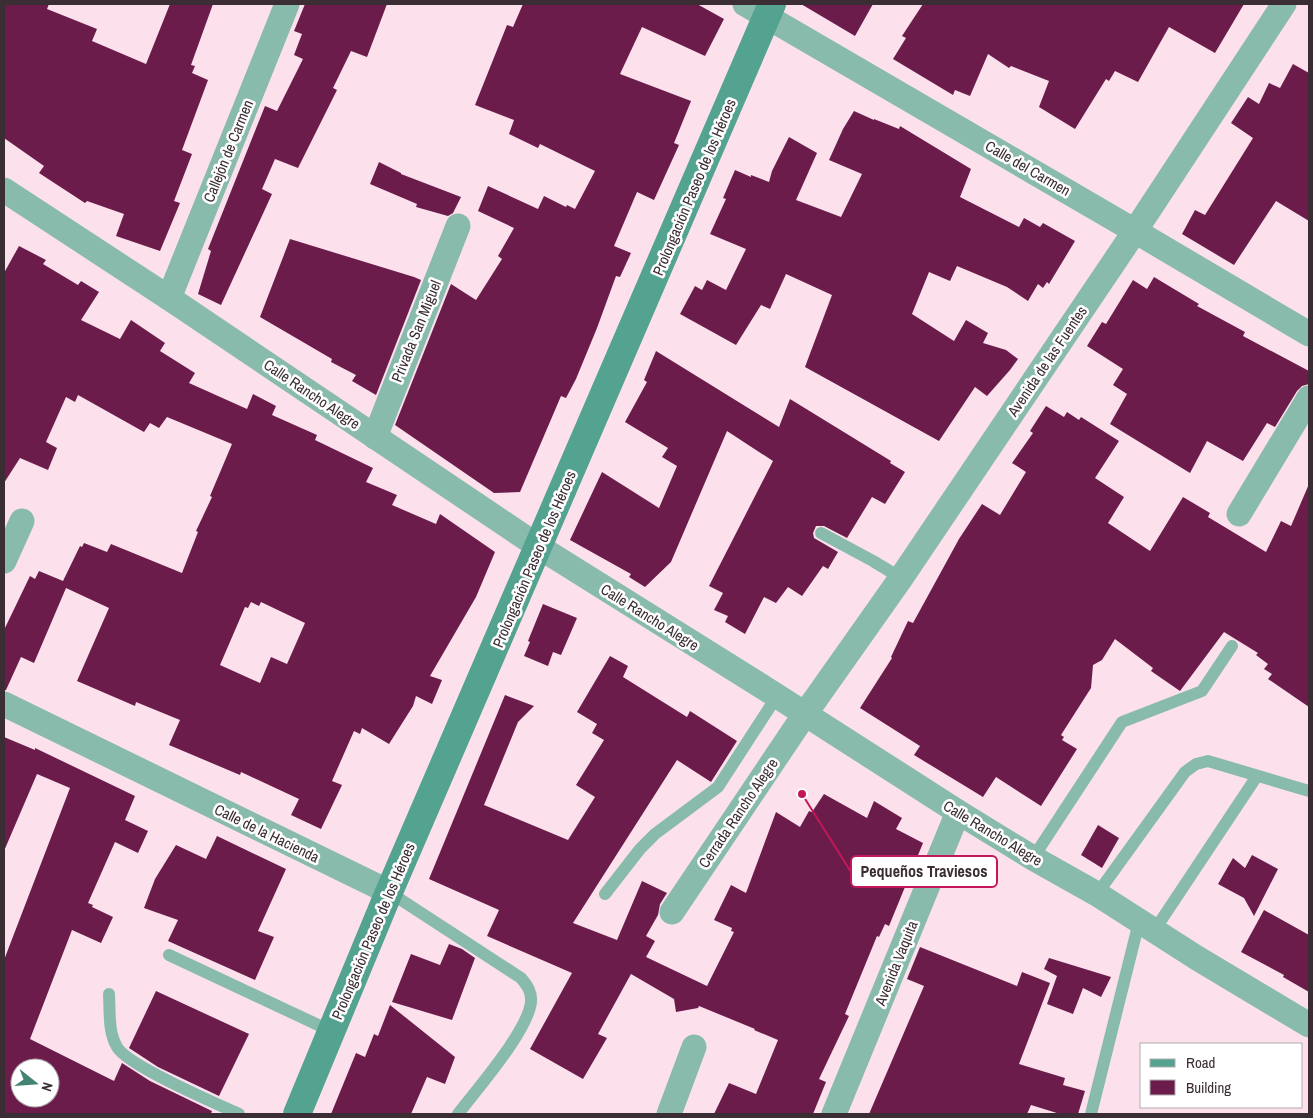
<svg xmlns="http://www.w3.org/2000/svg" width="1313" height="1118" viewBox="0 0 1313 1118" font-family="'Archivo Narrow',sans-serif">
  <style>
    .building { fill: #6b1c4b; fill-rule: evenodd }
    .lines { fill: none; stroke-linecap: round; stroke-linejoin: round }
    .lane { stroke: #89bbad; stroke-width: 12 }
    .street { stroke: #89bbad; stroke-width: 25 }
    .secondary { stroke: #53a390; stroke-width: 28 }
    .labels { text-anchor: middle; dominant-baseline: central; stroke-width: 5; stroke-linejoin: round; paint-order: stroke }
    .street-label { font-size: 15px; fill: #3a2d34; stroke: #fff }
    .leader { fill: none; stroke: #c2185b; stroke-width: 2 }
    .callout-dot { fill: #c2185b; stroke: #fff; stroke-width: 2 }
    .callout { fill: #fff; stroke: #c2185b; stroke-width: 2 }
    .callout-label { font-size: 16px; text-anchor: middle; font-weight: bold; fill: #3a2d34 }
  </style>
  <rect width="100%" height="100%" fill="#fce1ed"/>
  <g class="building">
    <path d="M4 4H49L47 9 97 29 92 41 146 64 170 4H213L191 65 195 66 192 73 208 80 182 150 192 154 174 201 180 203 160 251 116 236 124 214 87 201 85 203 39 173 44 166 4 138Z"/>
    <path d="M305 4H387L367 57 351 51 333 88 337 90 298 168 275 159 262 189 272 194 221 305 198 294 211 251 208 249 265 106 277 111 303 59 294 55 302 34 294 31Z"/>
    <path d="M523 4H697L724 19 705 56 642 27 620 74 691 101 674 143 679 145 654 200 637 192 614 246 631 253 620 277 616 276 597 328 576 379 566 398 561 396 520 492 494 493 395 425 451 284 476 300 502 259 498 256 514 228 478 211 488 186 538 209 544 196 566 207 567 205 575 209 595 171 540 144 538 148 509 134 514 120 475 105 507 25 513 27Z"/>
    <path d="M801 4H873L855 36Z"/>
    <path d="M923 4H1244L1215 53 1169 27 1138 82 1115 71 1109 81 1106 79 1075 129 1039 107 1049 81 1011 66 1009 68 988 54 970 96 955 90 953 95 893 59 906 38 902 36Z"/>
    <path d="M1293 64 1309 73V221L1276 201 1234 265 1182 234 1195 210 1205 215 1253 138 1231 123 1248 97 1259 104 1269 83 1280 88Z"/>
    <path d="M854 111 874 120V119L899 129 900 126 971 169 960 197 1019 227 1024 218 1040 227 1043 223 1075 241 1049 284 1047 282 1043 288 1038 284 1028 301 1007 287 957 266 950 281 929 272 912 314 954 341 966 320 988 333 983 343 1006 350 1018 359 1010 370 987 396 975 387 939 441 805 367 832 295 786 274 770 309 761 305 736 345 680 314 695 286 702 290 707 280 726 290 746 249 710 234 726 199 723 198 735 170 751 177V175L769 182 772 171 789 137 817 153 796 200 841 217 862 174 829 160 843 129Z"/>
    <path d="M379 162 401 173V174L461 197 453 213 448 216 416 207 417 204 370 184Z"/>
    <path d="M290 239 414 277 421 280 376 395 352 381 356 375 331 362 332 359 260 317Z"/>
    <path d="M19 246 46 260 43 264 78 285 81 281 99 292 81 320 120 339 131 320 165 343 160 351 195 373 189 383 247 409 253 394 276 406 272 415 317 435 315 440 373 468 366 482 397 495 392 505 436 524 440 514 495 552 476 597 430 676 442 680 432 704 416 696 413 706 389 744 362 728 360 734 354 731 332 781 342 785 321 829 291 815 299 799 241 772 240 775 169 745 180 720 136 702 135 706 77 681 109 608 66 588 34 663 21 657 6 690H4V630L30 576 35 579 39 571 63 581 80 546 82 547 84 543 107 552 111 544 182 573 198 532 196 531 212 497 210 496 232 444 167 417 159 428 150 423 144 432 78 395 75 402 66 397 46 442 57 448 48 470 20 458 4 483V273ZM251 602 259 606 261 602 305 623 287 664 271 657 260 683 220 665 245 607 248 608Z"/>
    <path d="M1154 277 1199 304 1197 306 1245 332 1243 336 1309 371V384L1302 386 1297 391 1275 427 1267 423 1243 461 1207 441 1190 473 1110 424 1127 394 1113 385 1123 369 1087 346 1102 322 1106 324 1133 280 1147 289Z"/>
    <path d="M656 351 779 427 790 399 891 461 890 463 905 472 885 504 872 497 847 538 824 526H816L813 533 814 538 838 552 828 569 823 566 802 596 788 587 776 603 764 597 745 634 725 622 728 616 714 610 723 593 709 586 773 461 727 431 671 562 645 587 629 577 631 574 570 540 602 472 659 508 677 466 662 457 668 448 625 422 647 382 644 380Z"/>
    <path d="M1046 406 1064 417 1067 412 1079 420 1081 417 1119 441 1095 478 1124 497 1108 523 1150 551 1183 497 1210 513 1208 517 1266 552 1281 521 1291 526 1309 484V707L1268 679 1272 674 1264 669 1268 664 1256 655 1258 653 1224 632 1180 691 1151 671 1153 668 1115 639 1102 660 1093 665 1091 688 1061 735 1064 737 1062 740 1077 749 1041 806 996 777 983 797 914 755 920 746 860 708 892 658 891 657 908 621 913 623 959 539 982 504 1000 515 1026 472 1012 463 1033 433 1030 431Z"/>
    <path d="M543 604 577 618 561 655 553 652 548 666 524 656 530 642 528 641Z"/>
    <path d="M610 656 628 666 623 677 687 717 690 711 737 741 711 782 677 760 573 923 617 940 642 881 667 893 660 904 658 915 646 936 655 941 646 957 707 986 734 932 731 931 732 928 714 920 731 885 746 893 776 812 800 827 809 811 812 812 824 794 867 818 874 801 902 818 896 829 923 843 889 926 885 924 879 937 877 936 845 1014 849 1016 819 1079 826 1082 813 1114H714L729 1083 756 1094 778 1040 754 1030 755 1029 699 1006 698 1008 676 1012 674 999 631 974 598 1034 607 1038 583 1079 530 1049 572 973 487 936 499 910 429 879 505 695 534 706 518 722 484 805 568 840 595 797 576 785 604 740 592 733 597 724 577 712Z"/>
    <path d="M4 737 35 750V748L135 796 125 820 148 831 138 853 115 842 88 903 93 905 92 907 113 917 101 943 72 930 30 1039 114 1081 122 1063 150 1081 212 1111 211 1114H4V960L70 788 37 774 4 851ZM20 1068H50V1098H20Z"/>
    <path d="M1098 825 1119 838 1102 868 1081 855Z"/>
    <path d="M217 836 286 869 258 931 274 937 255 980 168 941 178 920 144 908 155 879 176 845 206 859Z"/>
    <path d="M1252 855 1278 869 1254 916 1244 898 1218 884 1233 858 1245 868Z"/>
    <path d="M1264 910 1309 935V992L1283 977 1284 975 1241 952Z"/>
    <path d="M449 944 462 949 475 958 452 1020 392 1002 411 954 440 965Z"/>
    <path d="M920 947 1017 986 1022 972 1050 983 1019 1064 1065 1078 1063 1085 1085 1091 1078 1114H1060L1031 1105 1027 1114H869L924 986 907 979Z"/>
    <path d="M1049 958 1111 977 1101 997 1083 988 1073 1014 1047 1004 1057 976 1044 969Z"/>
    <path d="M156 991 249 1034 219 1096 158 1067 129 1048Z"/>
    <path d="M390 1005 455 1057 445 1084 427 1077 411 1114H331L356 1053 365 1057 374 1034 378 1036Z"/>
  </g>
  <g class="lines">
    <g class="lane">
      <path d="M821 533 873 561 901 578"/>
      <path d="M1033 858 1122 722 1202 691 1232 646"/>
      <path d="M389 892 521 978C527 985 532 992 531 1002 528 1031 477 1089 458 1114"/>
      <path d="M605 894 640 849 655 834 718 787 777 696"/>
      <path d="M1097 894 1185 772 1196 764 1208 761 1309 791"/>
      <path d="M1154 931 1257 776"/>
      <path d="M169 955 331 1031"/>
      <path d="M109 994C110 1011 108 1032 117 1047 128 1066 215 1103 239 1114"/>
      <path d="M1091 1114 1139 922"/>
    </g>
    <g class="street">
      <path d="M745 4 1135 231 1309 334"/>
      <path d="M4 190 169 298 539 547 777 696 958 812 1033 858 1097 894 1197 958 1309 1025"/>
      <path d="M169 298 287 4"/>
      <path d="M375 437 458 226"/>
      <path d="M1239 514 1309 398"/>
      <path d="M4 561 22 521"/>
      <path d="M4 704 389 892"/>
      <path d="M672 912 805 714 901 578 1135 231 1284 4"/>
      <path d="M669 1114 694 1047"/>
      <path d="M834 1114 958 812"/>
    </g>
    <path class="secondary" d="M297 1114 389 892 772 4"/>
  </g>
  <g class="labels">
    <g class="street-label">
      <text transform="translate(228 151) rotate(-68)">Callejón de Carmen</text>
      <text transform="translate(1028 168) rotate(30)">Calle del Carmen</text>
      <text transform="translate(694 187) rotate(-67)">Prolongación Paseo de los Héroes</text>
      <text transform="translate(416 331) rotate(-68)">Privada San Miguel</text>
      <text transform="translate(1047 361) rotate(-56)">Avenida de las Fuentes</text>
      <text transform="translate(312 394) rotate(34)">Calle Rancho Alegre</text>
      <text transform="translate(534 559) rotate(-67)">Prolongación Paseo de los Héroes</text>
      <text transform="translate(650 617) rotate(32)">Calle Rancho Alegre</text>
      <text transform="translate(738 813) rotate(-56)">Cerrada Rancho Alegre</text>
      <text transform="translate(267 833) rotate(26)">Calle de la Hacienda</text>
      <text transform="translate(993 833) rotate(31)">Calle Rancho Alegre</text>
      <text transform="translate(373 931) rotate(-67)">Prolongación Paseo de los Héroes</text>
      <text transform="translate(896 963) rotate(-68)">Avenida Vaquita</text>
    </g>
  </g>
  <path class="leader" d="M802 794L851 872"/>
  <circle class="callout-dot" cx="802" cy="794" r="5"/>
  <rect class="callout" x="851" y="856" width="146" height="31" rx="5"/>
  <g class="callout-label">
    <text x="924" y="877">Pequeños Traviesos</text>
  </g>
  <rect width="1313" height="1118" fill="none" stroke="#3a2d34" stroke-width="10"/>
  <rect x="1140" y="1043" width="162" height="65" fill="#ffffff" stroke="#b0abae"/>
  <rect x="1150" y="1059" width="25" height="8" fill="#53a390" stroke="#b0abae"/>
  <text x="1186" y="1068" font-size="15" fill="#3a2d34">Road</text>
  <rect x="1150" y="1080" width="25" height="15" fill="#6b1c4b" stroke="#b0abae"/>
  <text x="1186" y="1093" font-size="15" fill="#3a2d34">Building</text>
  <g transform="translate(35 1083) rotate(107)"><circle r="24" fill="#ffffff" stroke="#b0abae"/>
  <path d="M0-4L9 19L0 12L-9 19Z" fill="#428374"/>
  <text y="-8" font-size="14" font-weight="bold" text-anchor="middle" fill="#3a2d34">N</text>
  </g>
</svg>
